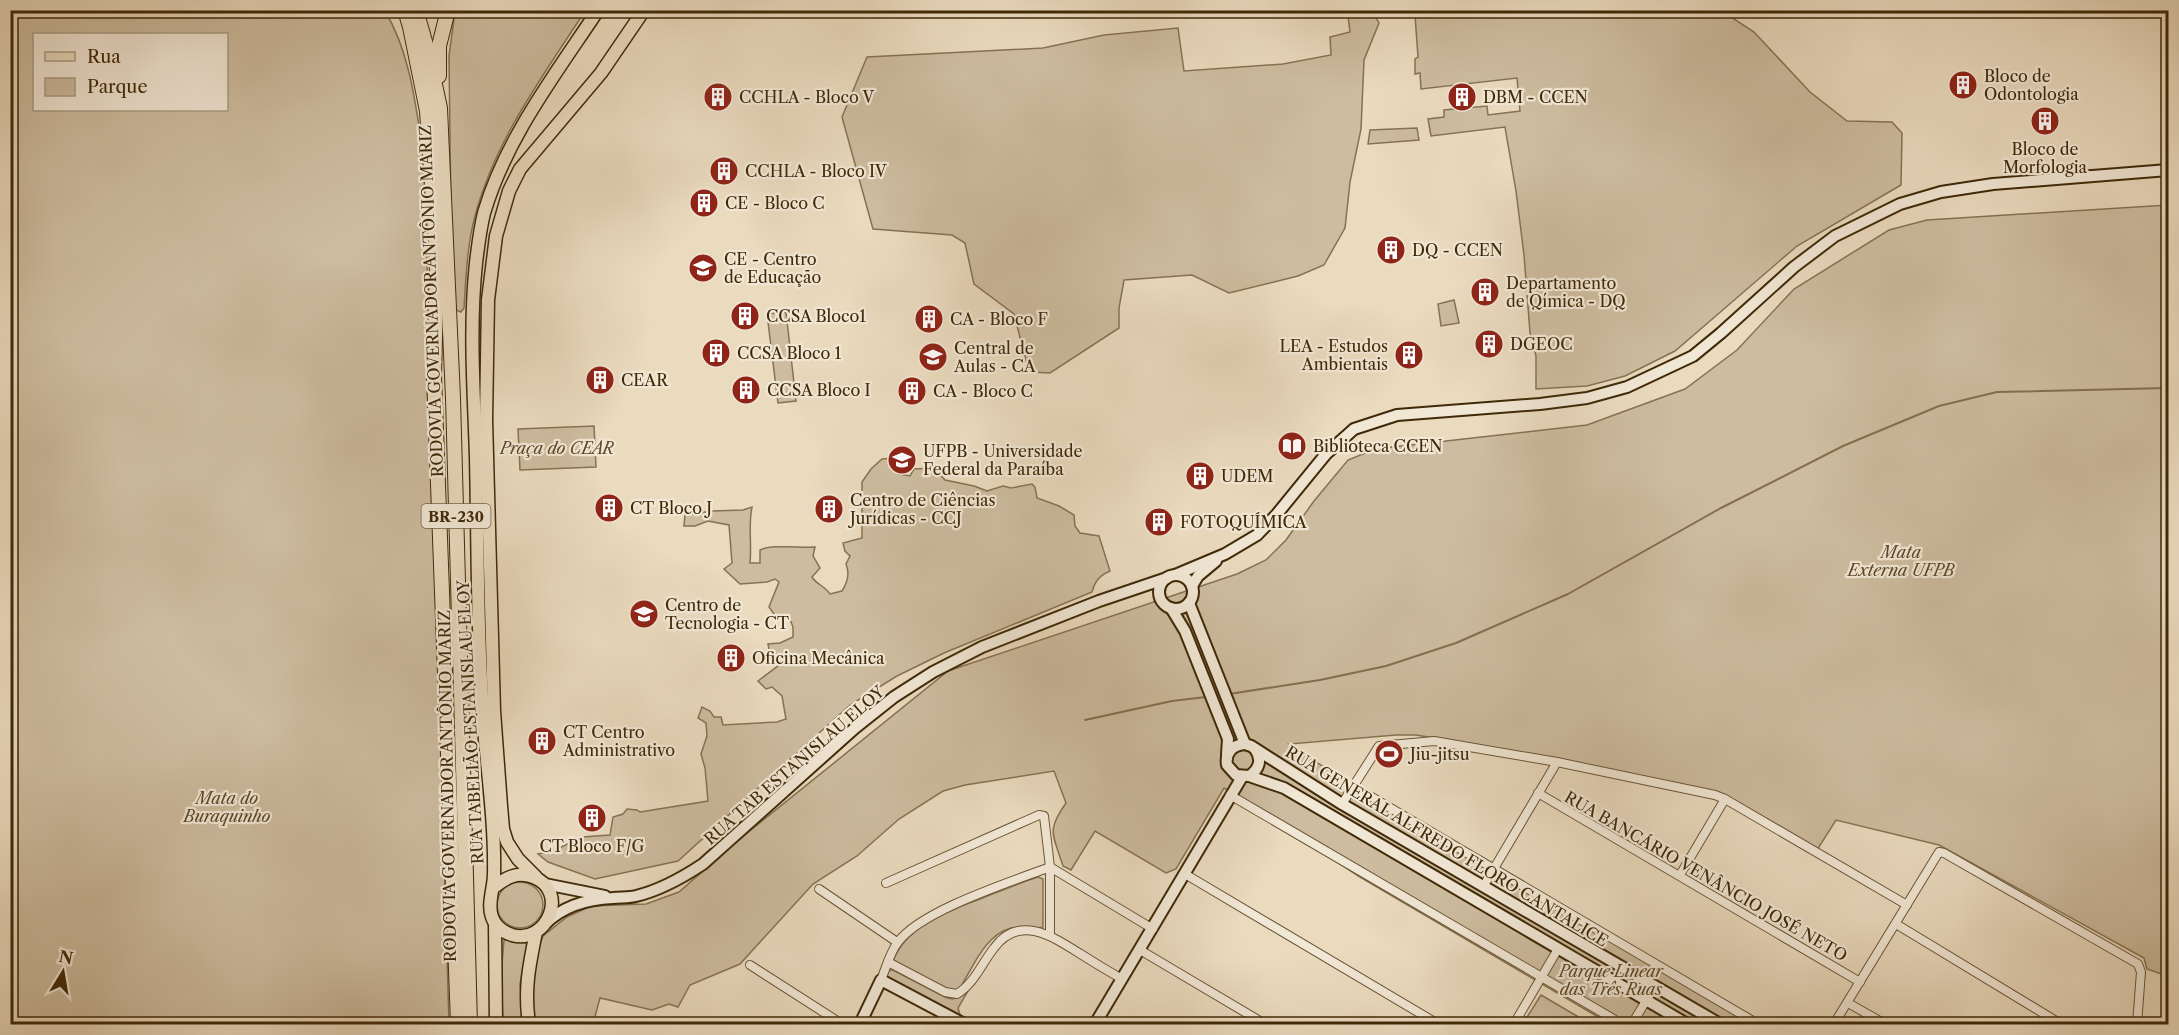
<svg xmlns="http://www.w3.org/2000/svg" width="2179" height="1035" viewBox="0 0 2179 1035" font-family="'Libre Caslon Text',serif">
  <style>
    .green { fill: #cdbc9f; stroke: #867253; stroke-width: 1.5; fill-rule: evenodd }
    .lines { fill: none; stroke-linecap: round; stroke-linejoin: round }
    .stream { stroke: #836f50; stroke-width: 2 }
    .street-casing { stroke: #6a5535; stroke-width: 10 }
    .secondary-casing { stroke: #3f2907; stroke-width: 14 }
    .primary-casing { stroke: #3f2907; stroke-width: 15 }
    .highway-casing { stroke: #3f2907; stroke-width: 16 }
    .street { stroke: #f1e7d5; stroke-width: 8 }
    .secondary { stroke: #f1e7d5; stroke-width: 10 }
    .primary { stroke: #eadabe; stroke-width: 12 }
    .highway { stroke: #eadabe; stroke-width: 14 }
    .labels { text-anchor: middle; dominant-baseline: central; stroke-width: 4.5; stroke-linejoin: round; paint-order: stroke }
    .shield { fill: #f1e7d5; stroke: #746245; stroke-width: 1.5 }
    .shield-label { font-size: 15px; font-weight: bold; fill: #3f2907 }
    .poi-label { font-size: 16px; fill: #3f2907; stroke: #f1e7d5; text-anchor: start }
    .street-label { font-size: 16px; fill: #3f2907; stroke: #f1e7d5 }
    .park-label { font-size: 16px; font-style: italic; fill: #5b4625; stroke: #f1e7d5 }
  </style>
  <rect width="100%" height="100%" fill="#eadabe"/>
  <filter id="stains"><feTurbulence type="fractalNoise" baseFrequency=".00333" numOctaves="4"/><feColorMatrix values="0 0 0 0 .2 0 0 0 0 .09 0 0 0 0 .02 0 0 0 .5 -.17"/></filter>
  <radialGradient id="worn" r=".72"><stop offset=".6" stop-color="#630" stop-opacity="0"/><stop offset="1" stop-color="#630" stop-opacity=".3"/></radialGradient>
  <g class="green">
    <path d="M1460 10 1722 11 1754 32 1810 92 1847 121 1892 122 1902 133 1901 185 1797 246 1675 351 1625 376 1587 386 1536 389V356L1530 333 1524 255 1516 191 1505 127 1431 136 1428 119 1444 117V110L1487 106 1488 115 1520 111 1517 78 1421 89 1420 73 1415 74V59L1418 57 1415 15Z"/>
    <path d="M10 11H385C411 54 416 109 424 158L449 1024H11ZM34 34H226V110H34Z"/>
    <path d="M455 11H585C543 76 495 140 475 216 467 246 466 277 464 308L461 312 456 310 454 300 451 222 449 56Z"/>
    <path d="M1348 16H1375L1379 23 1364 60 1361 129 1350 182 1345 228 1324 265 1298 276 1229 293 1192 275 1124 280 1119 308V328L1050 373 1029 372 1014 314 974 284 965 243 952 235 873 229 842 117 867 57 1043 48 1104 35 1178 28 1184 71 1283 64 1331 55 1330 37 1350 32Z"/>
    <path d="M1417 128 1419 140 1368 144 1370 130Z"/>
    <path d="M2168 205 2167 976 2147 969 2144 958 1939 845 1836 820 1817 850 1722 795 1544 756 1416 735H1396L1289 744 1348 783 1764 1024H1610L1360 877 1224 788 1176 869 1166 873 1095 831 1071 870 1063 866C1053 834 1046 831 1066 803L1054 771 965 785 943 791 899 819 857 856 813 884 740 964 690 985 678 1007 669 1004 652 1010 600 998 593 1024H534L532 987 539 947 543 936 567 917 591 906 646 904 679 892 736 842 948 671 1237 574 1266 560 1286 540 1314 501 1348 460 1375 449 1587 425 1685 389 1737 350 1794 289 1889 230 1927 220Z"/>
    <path d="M1454 300 1459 323 1441 326 1438 304Z"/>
    <path d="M786 312 796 401 778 403 767 314Z"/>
    <path d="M594 426 596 467 520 470 518 429Z"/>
    <path d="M907 457 904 468 899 474 910 476 914 469 934 468 945 480 974 486 987 491 1003 486 1011 488 1032 484 1035 487 1037 498 1059 506 1074 515 1075 526 1080 533 1099 536 1110 571C1099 576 1095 581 1092 592L944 653 897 676 850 705 678 861 595 879 548 862 538 854 553 851 582 837 610 835 613 817 623 814 627 809 637 810 640 812 708 801 705 768 701 754 707 736 706 723 698 718 702 707 710 711 714 717H721L723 725 777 722 786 719 782 696 772 687 766 689 758 681 779 665 771 660 768 644 780 643 793 637V627L789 617H776L769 607 779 582 775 579 767 582 740 584 724 569 732 563 729 525 708 521 695 526H684L685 515 712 511 743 510 752 507C748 526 752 544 750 563H760V550C772 544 800 548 815 547L813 556 820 568 812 577C817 585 825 586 830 594L842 591C848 582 850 574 846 564L850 556 845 551 843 543 862 538V482L871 469 882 459Z"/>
    <path d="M1038 877 1043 879V927C1035 930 1022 926 1011 928 985 935 973 967 960 988L953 992 893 961C909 921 954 910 990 895 1006 889 1022 882 1038 877Z"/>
    <circle cx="520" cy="905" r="23"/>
    <path d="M504 940 528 943 520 984 523 1024H503L501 974Z"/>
    <path d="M890 970H893L947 998 953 999 968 991 958 1008 962 1021 887 977 886 974Z"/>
    <path d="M1541 995 1577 1016 1572 1024H1528L1524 1022Z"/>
  </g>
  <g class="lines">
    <g class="stream">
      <path d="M1229 694 1320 680 1386 666 1456 643 1568 594 1721 508 1843 446 1939 406 1997 392 2168 388"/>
      <path d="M1085 720 1172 701 1206 697"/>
    </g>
    <g class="street-casing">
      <g id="street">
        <path d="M1353 786 1758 1024"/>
        <path d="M1538 793 1860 982"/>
        <path d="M1230 795 1622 1024"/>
        <path d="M1342 804 1379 746 1434 741 1557 762 1715 795 1725 799 1907 905"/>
        <path d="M1185 874 1438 1024"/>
        <path d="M1680 875 1725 799"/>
        <path d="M886 883 1039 815 1044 816 1050 867V935"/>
        <path d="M1483 887 1557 762"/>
        <path d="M819 889 897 942"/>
        <path d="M1896 924 2061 1024"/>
        <path d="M1140 950 1265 1024"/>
        <path d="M888 962 945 992 957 994C974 984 982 963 994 948 1019 914 1052 936 1079 953 1093 962 1108 971 1122 979"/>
        <path d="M750 965 842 1024"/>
        <path d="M881 980C886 968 890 952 898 942 922 910 1011 882 1050 867L1153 929"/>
        <path d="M1848 1003 1885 1024"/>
        <path d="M1514 1024 1558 949"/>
        <path d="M1632 1024 1655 986"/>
        <path d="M1834 1024 1939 852 1944 853 2138 964 2141 972 2137 1024"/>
      </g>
    </g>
    <g class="secondary-casing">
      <g id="secondary">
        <path d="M1175 575 1225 554 1257 535 1277 514 1326 454 1354 429 1397 415 1540 404 1587 398 1627 387 1693 356 1721 333 1794 267 1835 236 1900 204 1941 192 1993 184 2168 170"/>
        <circle cx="1176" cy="592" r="17"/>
        <path d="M1192 586 1198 576 1216 561"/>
        <path d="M1189 603 1245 744"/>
        <path d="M1171 608 1185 631 1228 739 1227 754"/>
        <path d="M1245 744C1232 745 1225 753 1227 765L1236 775 1249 776 1284 788 1687 1024"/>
        <path d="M1245 744 1251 746 1342 804 1720 1024"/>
        <path d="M1249 776C1260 769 1262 759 1255 749"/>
        <path d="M545 884 605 896"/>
        <path d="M545 924C563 906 589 899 613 898 621 897 629 898 636 896 661 890 682 878 703 864L855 728 894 697 933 672 982 647 1099 601 1167 578"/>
        <path d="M860 1024 881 980 964 1024"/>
        <path d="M1095 1024 1242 777"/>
      </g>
    </g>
    <g class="primary-casing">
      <g id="primary">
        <path d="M536 877 518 859 507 842 503 829 501 806 494 711 486 420 488 300 496 236 509 191 520 169 601 73 644 10"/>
        <path d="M493 888C505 878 517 871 533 877 570 891 547 945 512 935 503 932 495 926 492 917 487 904 494 888 494 874 495 829 489 784 485 740 477 646 478 551 476 457 474 392 469 328 476 263 478 246 480 229 484 213 506 138 555 75 598 10"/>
        <path d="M495 925 496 1024"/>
        <path d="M529 1024C524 990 529 966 536 932"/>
      </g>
    </g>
    <g class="highway-casing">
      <g id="highway">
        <path d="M405 10 410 27 427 111 437 262 434 376 458 1024"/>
        <path d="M416 10 428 52 440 108 453 398 470 1024"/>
        <path d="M439 76V46L448 10"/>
      </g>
    </g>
    <use href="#street" class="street"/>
    <use href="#secondary" class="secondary"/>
    <use href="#primary" class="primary"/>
    <use href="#highway" class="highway"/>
  </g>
  <defs>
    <g id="building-disc" transform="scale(1.5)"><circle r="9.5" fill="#8f2418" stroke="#f1e7d5"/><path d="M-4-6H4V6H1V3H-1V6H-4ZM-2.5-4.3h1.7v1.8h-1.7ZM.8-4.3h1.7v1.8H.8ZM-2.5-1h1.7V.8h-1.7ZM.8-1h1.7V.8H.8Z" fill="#fff"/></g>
    <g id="university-disc" transform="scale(1.5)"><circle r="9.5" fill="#8f2418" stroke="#f1e7d5"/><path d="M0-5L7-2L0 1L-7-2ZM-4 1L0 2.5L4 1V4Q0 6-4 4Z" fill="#fff"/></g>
    <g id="library-disc" transform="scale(1.5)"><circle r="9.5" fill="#8f2418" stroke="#f1e7d5"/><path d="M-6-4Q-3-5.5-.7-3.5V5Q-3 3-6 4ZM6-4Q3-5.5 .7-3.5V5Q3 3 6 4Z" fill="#fff"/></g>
    <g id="stadium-disc" transform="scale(1.5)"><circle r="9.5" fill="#8f2418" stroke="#f1e7d5"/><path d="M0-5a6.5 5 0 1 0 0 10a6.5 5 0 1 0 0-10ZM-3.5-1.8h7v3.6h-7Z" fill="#fff"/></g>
  </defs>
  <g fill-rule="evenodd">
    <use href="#building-disc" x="1963" y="85"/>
    <use href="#building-disc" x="718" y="97"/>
    <use href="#building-disc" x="1462" y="97"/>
    <use href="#building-disc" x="2045" y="121"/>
    <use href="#building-disc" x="724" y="171"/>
    <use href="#building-disc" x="704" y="203"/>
    <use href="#building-disc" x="1391" y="250"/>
    <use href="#university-disc" x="703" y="268"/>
    <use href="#building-disc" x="1485" y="292"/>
    <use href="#building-disc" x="745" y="316"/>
    <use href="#building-disc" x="929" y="319"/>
    <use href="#building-disc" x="1489" y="344"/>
    <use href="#building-disc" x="716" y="353"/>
    <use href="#building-disc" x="1409" y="355"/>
    <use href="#university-disc" x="933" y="357"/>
    <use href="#building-disc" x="600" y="380"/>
    <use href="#building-disc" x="746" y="390"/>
    <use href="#building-disc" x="912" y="391"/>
    <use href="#library-disc" x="1292" y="446"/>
    <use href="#university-disc" x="902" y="460"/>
    <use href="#building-disc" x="1200" y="476"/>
    <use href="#building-disc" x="609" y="508"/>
    <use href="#building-disc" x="829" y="509"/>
    <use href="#building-disc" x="1159" y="522"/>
    <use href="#university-disc" x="644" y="614"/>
    <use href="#building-disc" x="731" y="658"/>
    <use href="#building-disc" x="542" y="741"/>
    <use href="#stadium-disc" x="1389" y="754"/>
    <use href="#building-disc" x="592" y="818"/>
  </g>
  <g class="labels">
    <rect class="shield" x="421.5" y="504" width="69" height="24" rx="4.5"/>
    <g class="shield-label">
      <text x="456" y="516">BR-230</text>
    </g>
    <g class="poi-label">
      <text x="1984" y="76">Bloco de<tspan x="1984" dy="18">Odontologia</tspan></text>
      <text x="739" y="97">CCHLA - Bloco V</text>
      <text x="1483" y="97">DBM - CCEN</text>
      <text x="2045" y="149" text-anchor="middle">Bloco de<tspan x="2045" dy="18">Morfologia</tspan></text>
      <text x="745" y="171">CCHLA - Bloco IV</text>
      <text x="725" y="203">CE - Bloco C</text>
      <text x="1412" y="250">DQ - CCEN</text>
      <text x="724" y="259">CE - Centro<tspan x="724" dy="18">de Educação</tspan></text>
      <text x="1506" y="283">Departamento<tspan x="1506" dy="18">de Qímica - DQ</tspan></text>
      <text x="766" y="316">CCSA Bloco1</text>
      <text x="950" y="319">CA - Bloco F</text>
      <text x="1510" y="344">DGEOC</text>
      <text x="1388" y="346" text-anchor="end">LEA - Estudos<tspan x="1388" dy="18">Ambientais</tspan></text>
      <text x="954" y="348">Central de<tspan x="954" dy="18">Aulas - CA</tspan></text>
      <text x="737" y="353">CCSA Bloco 1</text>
      <text x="621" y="380">CEAR</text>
      <text x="767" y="390">CCSA Bloco I</text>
      <text x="933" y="391">CA - Bloco C</text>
      <text x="1313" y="446">Biblioteca CCEN</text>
      <text x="923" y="451">UFPB - Universidade<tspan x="923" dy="18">Federal da Paraíba</tspan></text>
      <text x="1221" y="476">UDEM</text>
      <text x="850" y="500">Centro de Ciências<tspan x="850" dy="18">Jurídicas - CCJ</tspan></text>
      <text x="630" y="508">CT Bloco J</text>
      <text x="1180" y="522">FOTOQUÍMICA</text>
      <text x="665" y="605">Centro de<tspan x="665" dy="18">Tecnologia - CT</tspan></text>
      <text x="752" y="658">Oficina Mecânica</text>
      <text x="563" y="732">CT Centro<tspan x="563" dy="18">Administrativo</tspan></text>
      <text x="1410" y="754">Jiu-jitsu</text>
      <text x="592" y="846" text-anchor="middle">CT Bloco F/G</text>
    </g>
    <g class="street-label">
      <text transform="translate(431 301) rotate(-92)">RODOVIA GOVERNADOR ANTÔNIO MARIZ</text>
      <text transform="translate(470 722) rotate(-93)">RUA TABELIÃO ESTANISLAU ELOY</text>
      <text transform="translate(794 765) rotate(-41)">RUA TAB ESTANISLAU ELOY</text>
      <text transform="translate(447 786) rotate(-91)">RODOVIA GOVERNADOR ANTÔNIO MARIZ</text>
      <text transform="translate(1447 846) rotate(31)">RUA GENERAL ALFREDO FLORO CANTALICE</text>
      <text transform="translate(1706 876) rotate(30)">RUA BANCÁRIO VENÂNCIO JOSÉ NETO</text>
    </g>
    <g class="park-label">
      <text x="557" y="448">Praça do CEAR</text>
      <text x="1901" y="552">Mata<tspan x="1901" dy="18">Externa UFPB</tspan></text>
      <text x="227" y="798">Mata do<tspan x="227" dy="18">Buraquinho</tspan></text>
      <text x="1611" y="971">Parque Linear<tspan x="1611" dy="18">das Três Ruas</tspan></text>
    </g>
  </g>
  <rect width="2179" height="1035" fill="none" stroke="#eadabe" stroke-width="36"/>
  <rect x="12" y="12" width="2155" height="1011" fill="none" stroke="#3f2907" stroke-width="3"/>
  <rect x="18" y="18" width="2143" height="999" fill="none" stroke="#3f2907" stroke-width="1.5"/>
  <rect x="33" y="33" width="195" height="78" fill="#f1e7d5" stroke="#aa9b83" stroke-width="1.5"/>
  <rect x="45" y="52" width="30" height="9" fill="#eadabe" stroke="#aa9b83" stroke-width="1.5"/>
  <text x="87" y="63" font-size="18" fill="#3f2907">Rua</text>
  <rect x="45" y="78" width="30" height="18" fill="#cdbc9f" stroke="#aa9b83" stroke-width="1.5"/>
  <text x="87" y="93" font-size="18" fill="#3f2907">Parque</text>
  <g transform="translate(63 972) rotate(11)" stroke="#f1e7d5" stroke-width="4.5" paint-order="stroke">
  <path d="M0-4.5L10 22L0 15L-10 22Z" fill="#3f2907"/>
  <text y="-9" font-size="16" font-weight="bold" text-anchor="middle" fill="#3f2907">N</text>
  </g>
  <rect width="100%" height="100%" filter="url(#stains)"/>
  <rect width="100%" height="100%" fill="url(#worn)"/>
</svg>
